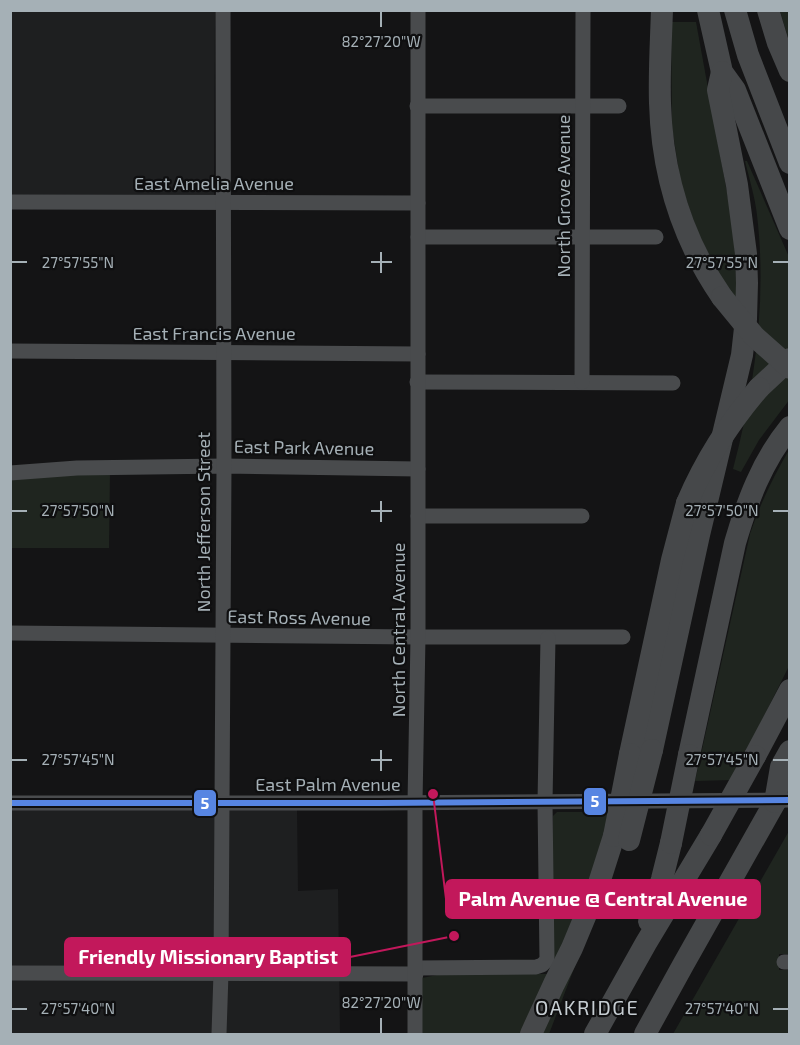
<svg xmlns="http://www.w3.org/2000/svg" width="800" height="1045" viewBox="0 0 800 1045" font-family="'Exo 2',sans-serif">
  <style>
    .built { fill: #1e1f20 }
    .green { fill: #1f251f }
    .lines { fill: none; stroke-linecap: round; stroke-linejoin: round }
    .minor { stroke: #494b4d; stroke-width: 15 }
    .highway { stroke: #46484a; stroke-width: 22 }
    .highway-bridge { stroke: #46484a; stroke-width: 22 }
    .bus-1-casing { stroke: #0f0f10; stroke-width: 10 }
    .bus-1 { stroke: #5785e2; stroke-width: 6 }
    .ticks { fill: none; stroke: #a5b0b6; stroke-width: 2 }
    .labels { text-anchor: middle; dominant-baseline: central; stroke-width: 4.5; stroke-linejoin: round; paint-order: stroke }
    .street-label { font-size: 18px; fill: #a5b0b6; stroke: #0f0f10 }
    .neighbourhood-label { font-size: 20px; letter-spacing: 1.5px; fill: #c6cdd2; stroke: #0f0f10 }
    .ticks-label { font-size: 15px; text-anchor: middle; fill: #a5b0b6; stroke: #0f0f10; stroke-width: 4.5; stroke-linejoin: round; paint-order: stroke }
    .leader { fill: none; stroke: #c2185b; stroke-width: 2 }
    .callout-dot { fill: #c2185b; stroke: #0f0f10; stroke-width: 2 }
    .callout { fill: #c2185b; stroke: #c2185b; stroke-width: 2 }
    .callout-label { font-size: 20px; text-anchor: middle; font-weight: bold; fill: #fff }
    .line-badge { stroke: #0f0f10; stroke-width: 2 }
    .badge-label { font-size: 16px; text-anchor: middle; font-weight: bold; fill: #fff }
  </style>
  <rect width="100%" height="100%" fill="#141415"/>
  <g class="built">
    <path d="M10 11H215L214 195 11 198Z"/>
    <path d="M10 807 297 809 298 891 338 889 340 1034H11Z"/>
  </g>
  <g class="green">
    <path d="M780 11H789V41Z"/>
    <path d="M671 22H696L734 231 737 303 729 293 698 233 681 185 672 127Z"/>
    <path d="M745 161H747L789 257 790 399 759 440 741 472 733 469C755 386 767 300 757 215 755 197 749 178 745 161Z"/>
    <path d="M789 450V666L732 780 695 781 750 534C760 504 773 477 789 450Z"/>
    <path d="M110 471 109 548H11V479Z"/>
    <path d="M557 812H617L580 953 549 1034H421L422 978 442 974H549L551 965 553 816Z"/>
    <path d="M789 831V954H779V970H789V1034H673Z"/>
  </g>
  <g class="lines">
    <g class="minor">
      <path d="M417 106H619"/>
      <path d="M10 202 418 203"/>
      <path d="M418 237H656"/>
      <path d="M10 351 418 354"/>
      <path d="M417 382 673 383"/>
      <path d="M582 382 583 10"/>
      <path d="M10 473 77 468 224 466 418 469"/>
      <path d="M418 516H582"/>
      <path d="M10 633 418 637H623"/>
      <path d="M10 803H379L790 800"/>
      <path d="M784 962H790"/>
      <path d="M416 968 536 967 542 965 547 960 545 802 548 638"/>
      <path d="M10 973 416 974"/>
      <path d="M219 1034 221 973 224 466 223 10"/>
      <path d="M415 1034V803L418 637V10"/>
    </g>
    <g class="highway">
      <path d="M662 10C661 41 659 72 660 103 662 173 682 239 722 297"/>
      <path d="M708 10 722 72 735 90 790 229"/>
      <path d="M735 10 748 55 790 163"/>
      <path d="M768 10 778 43 790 71"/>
      <path d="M759 388 790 359"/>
      <path d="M652 750 699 535 742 355 746 319 747 283 746 254 737 185 718 90 722 72"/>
      <path d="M630 754 672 560 687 503"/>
      <path d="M689 755 735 543C747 502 762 461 790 427"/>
      <path d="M755 756 790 690"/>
      <path d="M649 921 662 879 671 843"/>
      <path d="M531 1034 554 984 572 948 599 883 614 836"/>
      <path d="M595 1034 646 943 711 835"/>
      <path d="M645 1034 683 965 775 802"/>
    </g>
    <g class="highway-bridge">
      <path d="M722 297 754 336 790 368"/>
      <path d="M687 503C705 461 729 423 759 388"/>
      <path d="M775 802 781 767 790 751"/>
      <path d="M711 835 755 756"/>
      <path d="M614 836 630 754"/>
      <path d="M629 840 652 750"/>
      <path d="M671 843 689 755"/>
    </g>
    <g class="bus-1-casing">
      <path id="bus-1" d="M10 803H379L790 800"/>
    </g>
    <use href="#bus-1" class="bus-1"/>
  </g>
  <path class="ticks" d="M381 12V27M381 252V273M12 262H27M371 262H392M773 262H788M381 501V522M12 511H27M371 511H392M773 511H788M381 750V771M12 760H27M371 760H392M773 760H788M12 1009H27M773 1009H788M381 1018V1033"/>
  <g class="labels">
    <g class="street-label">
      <text x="214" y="183">East Amelia Avenue</text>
      <text transform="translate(563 196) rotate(-90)">North Grove Avenue</text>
      <text x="214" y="333">East Francis Avenue</text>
      <text transform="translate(304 447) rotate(1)">East Park Avenue</text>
      <text transform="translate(203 522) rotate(-90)">North Jefferson Street</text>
      <text transform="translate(299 617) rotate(1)">East Ross Avenue</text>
      <text transform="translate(398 630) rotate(-90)">North Central Avenue</text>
      <text x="328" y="784">East Palm Avenue</text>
    </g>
    <g class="neighbourhood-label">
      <text x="587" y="1007">OAKRIDGE</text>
    </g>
  </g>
  <g class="ticks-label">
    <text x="381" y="47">82°27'20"W</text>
    <text x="78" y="268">27°57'55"N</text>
    <text x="722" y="268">27°57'55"N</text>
    <text x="78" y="516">27°57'50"N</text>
    <text x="722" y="516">27°57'50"N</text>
    <text x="78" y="765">27°57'45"N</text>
    <text x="722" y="765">27°57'45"N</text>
    <text x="381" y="1008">82°27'20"W</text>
    <text x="78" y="1014">27°57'40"N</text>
    <text x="722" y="1014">27°57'40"N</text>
  </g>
  <path class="leader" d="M433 794L446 899M454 936L350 957"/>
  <g class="callout-dot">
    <circle cx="433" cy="794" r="6"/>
    <circle cx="454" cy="936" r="6"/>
  </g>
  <g class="callout">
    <rect x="446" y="880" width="314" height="38" rx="6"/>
    <rect x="65" y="938" width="285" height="38" rx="6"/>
  </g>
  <g class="callout-label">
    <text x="603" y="906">Palm Avenue @ Central Avenue</text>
    <text x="208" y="964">Friendly Missionary Baptist</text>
  </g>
  <g class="line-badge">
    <rect x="583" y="787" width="24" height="29" rx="6" fill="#5785e2"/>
    <rect x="193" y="789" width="24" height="28" rx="6" fill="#5785e2"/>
  </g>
  <g class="badge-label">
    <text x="595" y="807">5</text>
    <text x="205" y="809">5</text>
  </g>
  <rect width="800" height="1045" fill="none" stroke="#a5b0b6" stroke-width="24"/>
</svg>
